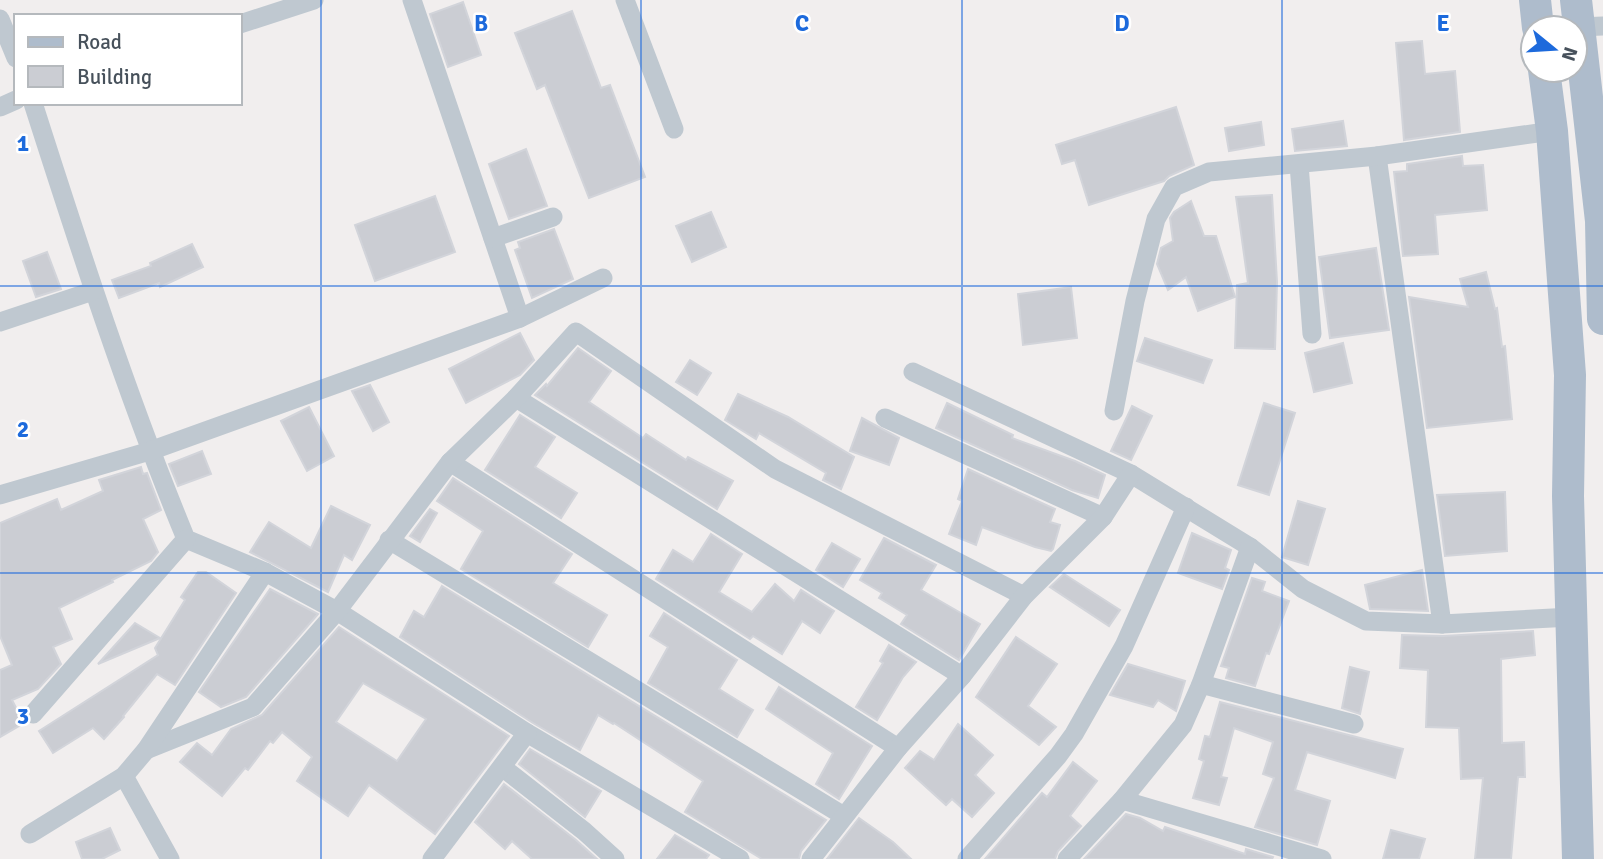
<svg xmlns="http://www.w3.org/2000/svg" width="1603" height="859" viewBox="0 0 1603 859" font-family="Signika,sans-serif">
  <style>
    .building { fill: #cbcdd3; stroke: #d2d4da; stroke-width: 2; fill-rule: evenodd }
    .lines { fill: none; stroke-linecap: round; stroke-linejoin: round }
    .minor { stroke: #bfc8d0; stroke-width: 19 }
    .primary { stroke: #aebccc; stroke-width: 32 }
    .grid { fill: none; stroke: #1d6adc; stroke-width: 2; stroke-opacity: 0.55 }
    .grid-label { font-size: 23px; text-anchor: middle; font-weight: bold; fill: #1d6adc; stroke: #fff; stroke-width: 5; stroke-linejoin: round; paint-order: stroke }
  </style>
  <rect width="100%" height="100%" fill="#f1eeee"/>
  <g class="building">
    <path d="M463 2 481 55 448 67 430 14Z"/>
    <path d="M572 11 601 88 610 85 645 177 589 198 545 85 537 89 515 33Z"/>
    <path d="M1422 41 1425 74 1455 71 1460 132 1404 140 1396 43Z"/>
    <path d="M1176 107 1194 165 1169 176 1164 181 1089 205 1075 160 1062 164 1056 145Z"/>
    <path d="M1343 121 1347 146 1295 151 1292 129Z"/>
    <path d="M1261 122 1264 145 1229 151 1225 128Z"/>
    <path d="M526 149 547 206 509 219 489 164Z"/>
    <path d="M1462 156 1463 166 1483 165 1487 210 1435 215 1438 254 1403 256 1394 172 1407 171V164Z"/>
    <path d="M1272 195 1277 282 1275 349 1235 348 1237 285 1248 283 1236 197Z"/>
    <path d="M435 196 455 252 375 281 355 225Z"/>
    <path d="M1191 201 1204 236H1216L1235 297 1198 311 1186 277 1168 290 1157 264 1161 248 1173 241 1170 218 1174 212Z"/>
    <path d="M711 212 726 247 692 262 676 226Z"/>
    <path d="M554 229 573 279 532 298 515 250 520 248 518 242Z"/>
    <path d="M192 244 203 267 160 287 159 283 119 298 112 280 151 266 150 263Z"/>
    <path d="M1376 248 1389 330 1330 338 1319 257Z"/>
    <path d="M47 252 61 289 36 297 23 261Z"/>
    <path d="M1486 272 1495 309 1497 308 1502 347 1505 346 1512 419 1427 428 1409 297 1468 307 1460 279Z"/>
    <path d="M1071 287 1077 338 1023 345 1018 294Z"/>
    <path d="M520 333 534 360 520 375 466 403 449 369Z"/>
    <path d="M1145 338 1212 360 1203 383 1137 361Z"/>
    <path d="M1343 343 1352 383 1314 392 1305 353Z"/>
    <path d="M578 348 611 371 589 402 643 438 646 434 686 460 688 457 733 481 717 509 535 395 546 384 547 386Z"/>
    <path d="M690 360 711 373 697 395 676 382Z"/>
    <path d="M370 385 389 422 373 431 352 391Z"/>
    <path d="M738 394 788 417 854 457 841 489 823 480 826 473 759 433 756 439 725 420Z"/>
    <path d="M947 403 1013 435 1012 438 1075 461 1105 475 1098 498 1072 490 936 428Z"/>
    <path d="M1264 403 1295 413 1269 495 1238 485Z"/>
    <path d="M1132 406 1152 416 1131 460 1111 451Z"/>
    <path d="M309 407 334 456 307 471 281 421Z"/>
    <path d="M520 415 555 437 535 467 577 493 561 518 485 470Z"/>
    <path d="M862 418 899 438 889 465 850 451Z"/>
    <path d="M202 451 211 474 178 486 169 464Z"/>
    <path d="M141 467 143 474 147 473 161 510 143 519 158 552 151 561 112 580 113 582 59 608 72 639 53 647 61 664 38 689 12 700 24 723 0 737V670L12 665 0 636V523L57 499 61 510 103 491 99 480Z"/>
    <path d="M968 469 1055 509 1050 522 1060 525 1053 549 1051 551 1035 547 982 527 976 545 949 534 962 501 958 499Z"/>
    <path d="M453 478 572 554 553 583 607 615 588 647 461 569 483 531 437 501Z"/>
    <path d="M1505 492 1507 551 1445 556 1437 495Z"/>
    <path d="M1298 501 1325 509 1308 565 1282 557Z"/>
    <path d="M331 506 370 525 352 560 344 555 328 592 250 552 269 522 311 548Z"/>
    <path d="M430 509 437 513 420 542 410 536Z"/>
    <path d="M1192 533 1231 550 1225 568 1229 570 1222 589 1178 573Z"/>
    <path d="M711 534 742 554 719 592 752 612 775 584 794 601 801 590 834 611 820 633 802 621 782 654 753 636 750 639 656 579 673 550 693 562Z"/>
    <path d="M884 538 936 565 921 590 980 624 959 660 901 624 907 615 879 598 882 593 860 580Z"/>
    <path d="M832 543 860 559 843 587 816 570Z"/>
    <path d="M1422 570 1428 611 1370 609 1365 585Z"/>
    <path d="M198 572H206L236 593 175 685 157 674 123 716 124 717 104 739 93 728 53 753 39 731 158 655 155 648 185 600 181 597Z"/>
    <path d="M1064 574 1120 610 1109 626 1050 587Z"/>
    <path d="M1252 578 1265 582 1262 591 1289 601 1269 654 1266 653 1255 686 1226 678 1229 668 1221 666Z"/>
    <path d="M442 586 826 820 801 851 799 859H762L685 812 703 781 614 723 613 724 598 715 580 750 533 723 400 637 414 611 424 617Z"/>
    <path d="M270 589 318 614 246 697 221 707 199 692Z"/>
    <path d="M664 613 737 660 719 689 753 710 737 737 648 683 668 647 650 636Z"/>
    <path d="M135 623 160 638 98 664Z"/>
    <path d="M339 627 509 736 435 834 369 785 348 816 297 781 312 757 282 732 273 743 270 741 248 770 245 768 222 796 180 762 197 743 212 755 231 729 262 715ZM363 683 426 719 397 761 336 722Z"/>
    <path d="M1533 631 1535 655 1501 659 1502 743 1524 742 1525 777H1518L1511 859H1475L1483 778 1461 779 1459 728 1426 727 1428 670 1400 668 1402 635 1443 636Z"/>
    <path d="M1016 637 1057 664 1028 706 1056 727 1039 745 976 697Z"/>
    <path d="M889 645 916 662 903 677 877 720 856 707 883 663 880 661Z"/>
    <path d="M1128 664 1185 681 1176 711 1158 700 1153 707 1110 695Z"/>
    <path d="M1350 667 1369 672 1360 714 1342 708Z"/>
    <path d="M779 687 872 746 839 799 816 784 833 753 766 709Z"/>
    <path d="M1220 702 1403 749 1395 778 1307 752 1295 790 1330 801 1317 845 1255 827 1274 778 1263 774 1273 742 1234 728 1221 777 1227 778 1219 805 1193 798 1204 761 1199 759 1205 736 1210 737Z"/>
    <path d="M958 724 993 755 975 775 994 793 972 817 952 799 946 805 905 768 920 751 934 760Z"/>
    <path d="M530 749 601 791 585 817 519 764Z"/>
    <path d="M1073 762 1097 781 1070 816 1081 826 1058 851 1055 859H985L1042 793 1047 797Z"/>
    <path d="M504 784 576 840 597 859H532L512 841 505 849 475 822Z"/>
    <path d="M1126 814 1140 818 1163 831 1165 827 1245 854 1246 849 1273 857 1272 859H1084Z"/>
    <path d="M859 818 893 842 911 859H827Z"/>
    <path d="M110 828 120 850 102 859H82L76 842Z"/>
    <path d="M1391 830 1425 839 1419 859H1383Z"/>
    <path d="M675 835 709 855 706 859H657Z"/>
  </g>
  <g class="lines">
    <g class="minor">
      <path d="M412 0 520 318"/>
      <path d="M625 0 674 129"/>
      <path d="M0 19 16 58"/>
      <path d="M240 24 314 0"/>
      <path d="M1579 27 1603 26"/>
      <path d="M33 103C80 250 127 396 186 539L265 572 337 611 527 733 740 859"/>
      <path d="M0 107 16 100"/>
      <path d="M1377 156 1442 624"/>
      <path d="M1299 164 1312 334"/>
      <path d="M493 238 553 217"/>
      <path d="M0 322 93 291"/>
      <path d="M913 372 1131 474 1250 547 1303 589 1366 621 1442 624 1571 617"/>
      <path d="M516 398 962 676"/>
      <path d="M1114 411 1135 301 1156 219 1174 187 1209 172 1377 156 1552 131"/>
      <path d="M885 418 1103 517"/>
      <path d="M450 462 898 748"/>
      <path d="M0 495 150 451 520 318 603 278"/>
      <path d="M389 540 844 816"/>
      <path d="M1201 684 1354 724"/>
      <path d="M33 714 186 539"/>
      <path d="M146 750 253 707 337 611 450 462 516 398 576 332 775 469 1024 596"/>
      <path d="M502 767 584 831 615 859"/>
      <path d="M124 776 170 859"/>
      <path d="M1122 800 1322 859"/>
      <path d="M30 834 124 776 146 750 265 572"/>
      <path d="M432 859 527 733"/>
      <path d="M811 859 898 748 962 676 1024 596 1103 517 1131 474"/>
      <path d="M967 859 1058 756 1074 734 1124 646 1186 507"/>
      <path d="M1067 859 1122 800 1183 725 1201 684 1250 547"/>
    </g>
    <g class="primary">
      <path d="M1535 0 1538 28"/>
      <path d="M1576 0 1601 221 1603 319"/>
      <path d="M1544 70 1552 131 1570 375 1568 496 1578 859"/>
    </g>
  </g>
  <path class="grid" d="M321 0V859M641 0V859M962 0V859M1282 0V859M0 286H1603M0 573H1603"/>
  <g class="grid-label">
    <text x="481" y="31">B</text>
    <text x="802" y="31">C</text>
    <text x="1122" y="31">D</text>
    <text x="1443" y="31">E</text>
    <text x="23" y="151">1</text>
    <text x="23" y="437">2</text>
    <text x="23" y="724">3</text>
  </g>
  <rect x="14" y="14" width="228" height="91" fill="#ffffff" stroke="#b5b9bd" stroke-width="2"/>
  <rect x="28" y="37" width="35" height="10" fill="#aebccc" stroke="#b5b9bd" stroke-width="2"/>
  <text x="77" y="49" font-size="21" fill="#47515b">Road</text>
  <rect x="28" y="66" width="35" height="21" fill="#cbcdd3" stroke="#b5b9bd" stroke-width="2"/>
  <text x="77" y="84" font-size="21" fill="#47515b">Building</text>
  <g transform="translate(1554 49) rotate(108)"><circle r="33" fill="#ffffff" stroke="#b5b9bd" stroke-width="2"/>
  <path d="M0-5L12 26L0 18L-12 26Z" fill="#1d6adc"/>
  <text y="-10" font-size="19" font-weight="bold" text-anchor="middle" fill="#47515b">N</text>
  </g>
</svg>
